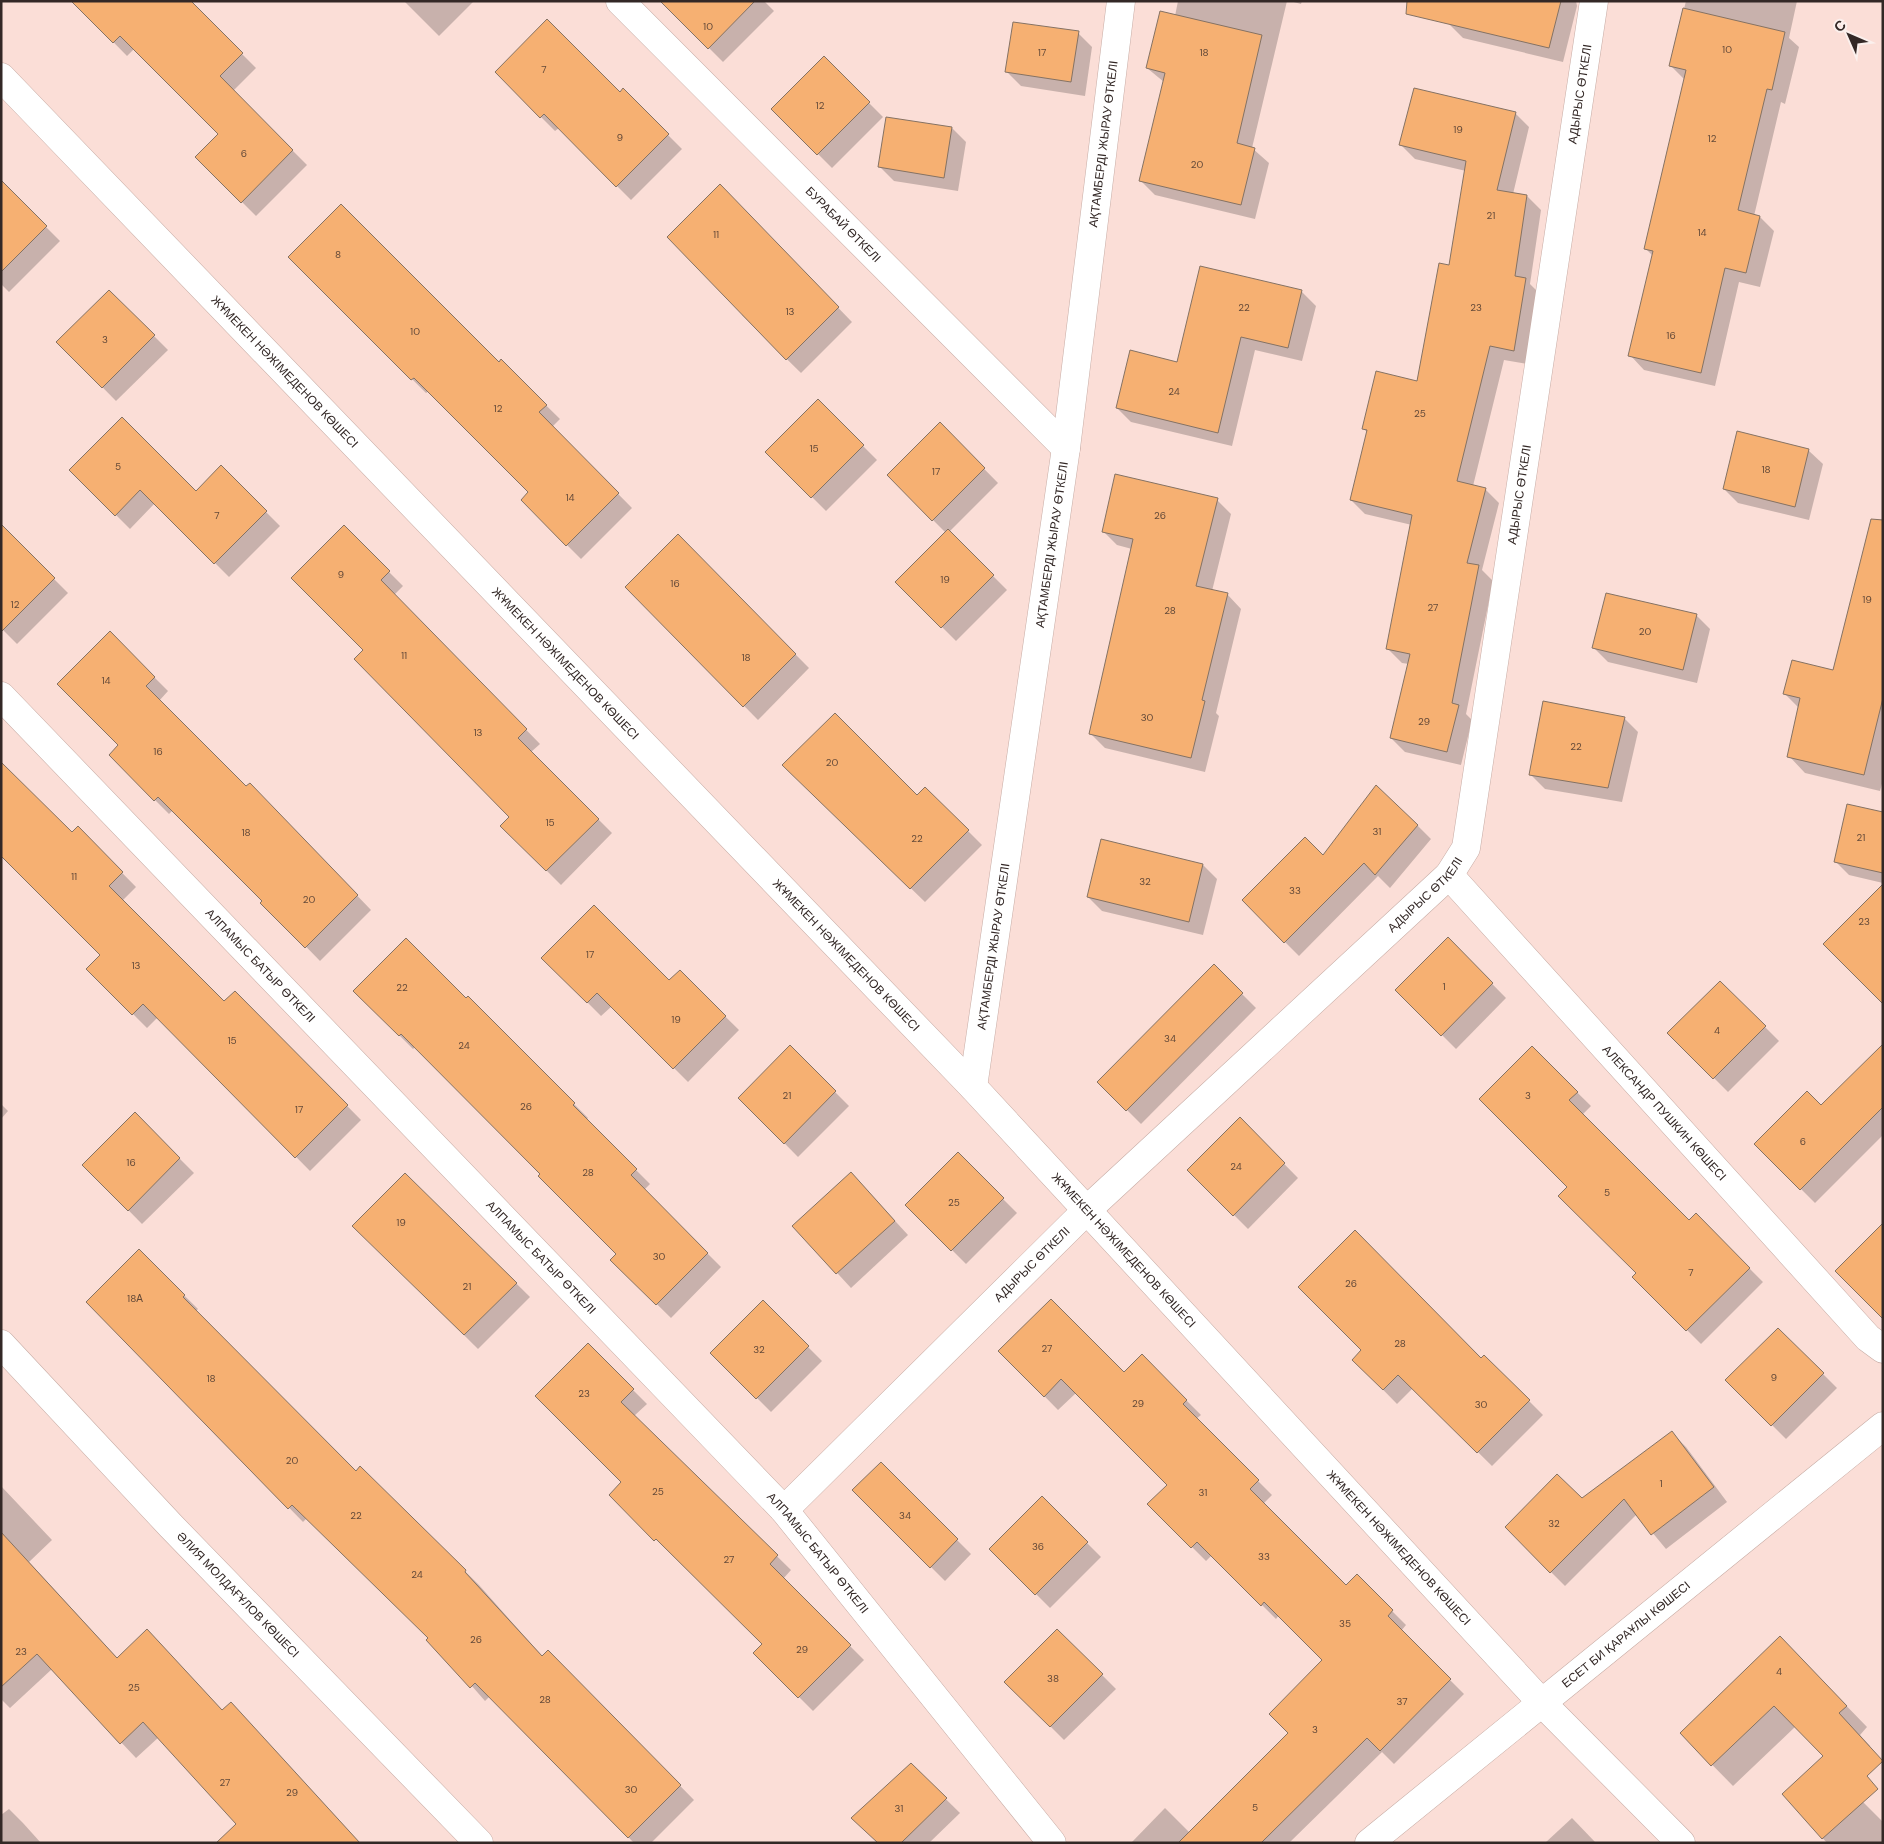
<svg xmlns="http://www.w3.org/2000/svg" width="1884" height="1844" viewBox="0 0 1884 1844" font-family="'DM Sans',sans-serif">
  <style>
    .shadow { fill: #0003 }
    .building { fill: #f6b072; stroke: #857263 }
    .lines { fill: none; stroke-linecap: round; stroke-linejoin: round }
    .minor-casing { stroke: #c7aca5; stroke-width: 29 }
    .major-casing { stroke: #c7aca5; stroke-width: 29 }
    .minor { stroke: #fff; stroke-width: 28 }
    .major { stroke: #fff; stroke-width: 28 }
    .labels { text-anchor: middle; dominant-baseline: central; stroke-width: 4; stroke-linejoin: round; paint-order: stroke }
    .number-label { font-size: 10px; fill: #644a39 }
    .street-label { font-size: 12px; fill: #332826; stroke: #fbf0ed }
  </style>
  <rect width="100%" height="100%" fill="#fbded7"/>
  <g class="shadow">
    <path d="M73 1 197 9 256 68 233 91 307 165 256 216 197 157 220 134 134 49 127 56Z"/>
    <path d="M404 1H474L439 36Z"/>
    <path d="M662 1H764L774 11 723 62Z"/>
    <path d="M1178 1H1287L1252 148 1269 163 1255 219 1155 195 1141 181 1164 82 1147 68 1175 16Z"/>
    <path d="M1290 1H1302L1301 4Z"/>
    <path d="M1454 1H1576L1577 6 1563 62 1463 38 1449 24Z"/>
    <path d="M1686 1H1797L1789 38 1799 47 1785 104 1781 102 1754 216 1760 217 1774 231 1760 287 1739 282 1715 386 1644 370 1630 355 1653 256 1646 249 1685 80 1670 65Z"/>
    <path d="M1078 33 1092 47 1085 96 1021 86 1007 72Z"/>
    <path d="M824 58 883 117 832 168 773 109Z"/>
    <path d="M496 72 620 93 623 90 682 149 631 200 559 128 555 131Z"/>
    <path d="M1515 113 1529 127 1513 194 1527 196 1541 210 1530 284 1540 294 1528 364 1504 360 1473 486 1485 489 1499 503 1482 570 1493 581 1466 714 1472 720 1461 765 1405 752 1391 738 1409 664 1402 663 1388 649 1412 525 1365 514 1351 500 1368 433 1364 429 1418 383 1451 266 1466 171 1415 159 1401 145Z"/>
    <path d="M952 128 966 142 958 191 894 181 880 167Z"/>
    <path d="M1 182 60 241 9 292 1 284Z"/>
    <path d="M720 186 852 322 801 373 742 315Z"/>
    <path d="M290 257 499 364 501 361 560 419 552 427 632 508 581 559 522 500 530 492 429 391 426 393Z"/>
    <path d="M1201 267 1302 292 1316 306 1302 361 1255 350 1232 446 1131 422 1117 408 1178 363Z"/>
    <path d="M109 291 168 350 116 401 58 342Z"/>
    <path d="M818 401 877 460 826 511 767 452Z"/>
    <path d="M940 424 998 483 949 532 1007 590 956 641 897 582 946 533 888 475Z"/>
    <path d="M1808 450 1823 464 1809 520 1738 503 1724 489Z"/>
    <path d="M221 467 280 526 229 577 155 503 130 529 71 470 196 492Z"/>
    <path d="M1217 500 1231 514 1212 591 1227 594 1241 609 1216 713 1219 716 1205 772 1105 748 1091 734 1132 549 1117 545 1103 531Z"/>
    <path d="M1 526 68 593 17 644 1 628Z"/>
    <path d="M344 527 403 586 394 595 540 744 531 752 612 833 561 885 502 826 511 817 365 650Z"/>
    <path d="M678 536 809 668 758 720 627 587Z"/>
    <path d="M1883 575V780L1880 791 1805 773 1789 756 1799 708 1785 694 1834 671Z"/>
    <path d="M1696 615 1710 629 1697 683 1608 662 1594 648Z"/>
    <path d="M110 633 168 691 159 701 246 788 250 784 371 910 320 961 173 810 169 814 110 755 120 745Z"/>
    <path d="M1624 718 1638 732 1622 802 1545 789 1530 774Z"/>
    <path d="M1 764 72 834 78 828 136 887 122 901 224 1003 235 992 361 1120 310 1171 158 1017 147 1028 88 969 102 955 3 856 1 857Z"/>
    <path d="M784 765 917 796 925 788 982 845 925 902Z"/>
    <path d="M1883 814V883L1849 875 1835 861Z"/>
    <path d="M1417 825 1431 839 1390 888 1378 876 1299 956 1243 900 1324 857Z"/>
    <path d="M1203 865 1217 879 1203 935 1102 911 1088 897Z"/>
    <path d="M1448 939 1506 998 1456 1049 1397 990Z"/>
    <path d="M543 958 669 982 680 972 739 1030 688 1082 612 1006 601 1016Z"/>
    <path d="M1214 966 1256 1008 1141 1124 1099 1082Z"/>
    <path d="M1720 982 1779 1041 1728 1092 1669 1033Z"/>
    <path d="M355 991 466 1000 468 998 588 1118 586 1120 650 1184 644 1190 721 1267 671 1318 612 1260 618 1254 542 1174 415 1047 413 1049Z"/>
    <path d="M1883 1045V1135L1815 1203 1756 1144 1821 1107Z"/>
    <path d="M790 1047 849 1106 798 1157 740 1098Z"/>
    <path d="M1532 1048 1591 1106 1582 1115 1689 1222 1696 1215 1763 1282 1701 1344 1634 1277 1637 1273 1569 1187Z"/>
    <path d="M1 1104 8 1111 1 1119Z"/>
    <path d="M135 1114 194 1173 142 1224 84 1165Z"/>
    <path d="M1240 1119 1298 1178 1248 1229 1189 1170Z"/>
    <path d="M958 1154 1017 1213 966 1264 907 1205Z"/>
    <path d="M851 1173 908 1235 851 1288 794 1226Z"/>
    <path d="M405 1174 530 1297 478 1349 354 1226Z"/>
    <path d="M139 1251 198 1309 196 1311 356 1472 360 1468 479 1585 543 1657 548 1651 694 1800 651 1843H634L490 1696 485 1701 430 1638 307 1518 303 1522 88 1302Z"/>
    <path d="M763 1302 822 1361 771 1412 712 1353Z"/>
    <path d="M1778 1329 1837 1388 1786 1439 1727 1380Z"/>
    <path d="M588 1345 647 1404 634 1416 791 1570 783 1579 864 1660 813 1711 755 1653 764 1644 610 1495 623 1482Z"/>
    <path d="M1363 1350 1481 1360 1484 1356 1543 1415 1492 1466 1413 1388 1397 1404 1354 1360Z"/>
    <path d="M1000 1351 1124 1374 1142 1356 1201 1415 1196 1419 1272 1495 1263 1504 1346 1587 1357 1576 1406 1625 1401 1631 1464 1694 1394 1764 1382 1752 1289 1843H1240L1324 1660 1279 1615 1276 1619 1212 1555 1206 1561 1149 1504 1169 1485 1076 1393 1058 1410Z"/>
    <path d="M1672 1433 1686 1447 1727 1502 1666 1549 1637 1514 1565 1586 1506 1527 1582 1500Z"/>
    <path d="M881 1464 971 1554 945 1581 854 1490Z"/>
    <path d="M1 1486 52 1540 29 1562 118 1659 222 1712 231 1703 360 1843 238 1824 159 1737 136 1758 52 1669 10 1708 1 1699Z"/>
    <path d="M1042 1498 1101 1557 1050 1608 991 1549Z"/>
    <path d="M1057 1630 1116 1689 1064 1740 1006 1682Z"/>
    <path d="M1801 1659 1867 1727 1860 1735 1870 1746 1842 1773 1796 1726 1733 1786 1681 1733Z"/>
    <path d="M911 1765 960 1813 929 1843H878Z"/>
    <path d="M1858 1797 1883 1822V1843H1827L1819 1834Z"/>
    <path d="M1165 1808 1200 1843H1131Z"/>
    <path d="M9 1809 23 1823 41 1843H1V1815Z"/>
    <path d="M1572 1818 1596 1843H1545Z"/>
  </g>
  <g class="building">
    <path d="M71 1H191L243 53 220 76 293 150 241 203 195 157 218 134 120 36 113 43Z"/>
    <path d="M660 1H755L708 49Z"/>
    <path d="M1407 1H1561L1549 48 1406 14Z"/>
    <path d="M1683 8 1785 32 1772 90 1767 89 1738 210 1760 216 1746 273 1725 268 1701 373 1628 356 1653 251 1644 249 1686 70 1669 66Z"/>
    <path d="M1160 11 1262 35 1237 143 1255 148 1241 205 1139 181 1165 73 1146 68Z"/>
    <path d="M547 19 620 92 623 88 669 134 616 187 544 114 540 118 495 72Z"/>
    <path d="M1013 22 1079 31 1071 82 1005 72Z"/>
    <path d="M824 56 870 102 817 155 771 109Z"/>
    <path d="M1414 88 1516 112 1497 190 1527 195 1515 276 1526 278 1514 351 1490 346 1457 481 1486 488 1467 563 1479 565 1452 703 1459 705 1447 752 1390 738 1410 654 1386 649 1412 515 1350 500 1367 430 1362 429 1376 371 1417 381 1439 263 1449 265 1466 161 1399 145Z"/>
    <path d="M886 117 952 127 944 178 878 167Z"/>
    <path d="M1 180 47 226 1 272Z"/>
    <path d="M720 184 839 307 786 360 667 237Z"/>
    <path d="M341 204 499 362 501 359 547 405 539 412 619 493 566 546 521 500 528 492 414 378 411 380 288 257Z"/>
    <path d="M1200 266 1302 290 1288 348 1241 337 1218 433 1116 408 1130 350 1177 362Z"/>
    <path d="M109 290 155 335 102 388 56 342Z"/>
    <path d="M818 399 864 445 811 498 765 452Z"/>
    <path d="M122 417 196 491 221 465 267 511 214 564 140 490 115 516 69 470Z"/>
    <path d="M940 422 985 468 932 521 887 475Z"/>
    <path d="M1737 431 1809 449 1795 507 1723 489Z"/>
    <path d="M1115 474 1218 498 1196 586 1228 593 1202 700 1205 701 1191 758 1089 734 1133 539 1102 532Z"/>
    <path d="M1871 519 1883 520V698L1864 775 1787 757 1800 698 1783 694 1792 660 1833 670Z"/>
    <path d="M1 524 55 578 1 632Z"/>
    <path d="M344 525 390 571 381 580 527 729 518 738 599 819 546 871 500 826 509 817 354 659 363 650 291 578Z"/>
    <path d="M948 529 994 575 941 628 895 582Z"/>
    <path d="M678 534 796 654 743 707 625 587Z"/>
    <path d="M1606 593 1697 614 1683 670 1592 648Z"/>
    <path d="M110 631 155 677 146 686 246 786 250 783 358 895 305 948 260 903 262 901 158 797 154 801 109 755 118 745 57 684Z"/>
    <path d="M1543 701 1625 717 1608 788 1529 775Z"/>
    <path d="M835 713 917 795 925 787 969 830 910 889 782 765Z"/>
    <path d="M1 762 72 832 78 826 123 872 109 886 224 1001 235 991 348 1105 295 1158 143 1004 132 1015 86 969 100 955 1 856Z"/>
    <path d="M1376 785 1418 825 1375 875 1364 863 1284 943 1242 900 1305 837 1323 855Z"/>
    <path d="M1847 804 1883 812V873L1834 862Z"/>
    <path d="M1101 839 1203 864 1189 922 1087 897Z"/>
    <path d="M1883 884V1004L1823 944Z"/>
    <path d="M594 905 669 980 680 970 726 1016 673 1069 597 993 587 1003 541 958Z"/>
    <path d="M1448 937 1493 983 1441 1036 1395 990Z"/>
    <path d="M406 938 466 998 468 996 575 1103 573 1105 637 1169 631 1175 708 1253 656 1305 610 1260 616 1254 538 1176 540 1174 401 1034 399 1036 353 991Z"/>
    <path d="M1214 964 1243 993 1126 1111 1097 1082Z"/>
    <path d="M1720 981 1766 1026 1713 1079 1667 1033Z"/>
    <path d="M1883 1044V1107L1800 1190 1754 1144 1807 1091 1821 1105Z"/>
    <path d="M790 1045 836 1091 784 1144 738 1098Z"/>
    <path d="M1532 1046 1578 1092 1569 1100 1689 1220 1696 1213 1750 1268 1686 1331 1632 1277 1636 1273 1558 1196 1567 1187 1479 1099Z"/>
    <path d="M135 1112 180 1158 128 1211 82 1165Z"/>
    <path d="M1240 1117 1285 1163 1233 1216 1187 1170Z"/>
    <path d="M958 1152 1004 1198 951 1251 905 1205Z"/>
    <path d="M851 1172 895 1221 836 1274 792 1226Z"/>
    <path d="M405 1173 517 1283 464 1335 352 1226Z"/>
    <path d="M1883 1223V1319L1835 1271Z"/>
    <path d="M1355 1230 1481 1358 1484 1355 1530 1400 1477 1453 1398 1375 1383 1390 1352 1360 1361 1350 1298 1287Z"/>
    <path d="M139 1249 185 1295 183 1297 356 1471 360 1466 466 1570 465 1572 542 1656 548 1650 681 1785 628 1838 475 1683 470 1688 426 1640 428 1638 292 1505 288 1509 86 1302Z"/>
    <path d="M1051 1299 1124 1372 1142 1354 1187 1400 1183 1404 1259 1480 1250 1489 1346 1585 1357 1574 1393 1610 1388 1616 1451 1679 1380 1751 1367 1738 1261 1843H1178L1288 1733 1269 1714 1322 1660 1264 1602 1261 1606 1197 1542 1191 1548 1147 1504 1167 1485 1061 1379 1044 1397 998 1351Z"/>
    <path d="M763 1300 809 1346 756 1399 710 1353Z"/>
    <path d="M1778 1328 1824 1373 1771 1426 1725 1380Z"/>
    <path d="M588 1343 634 1389 621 1402 778 1555 770 1564 851 1645 798 1698 753 1653 762 1644 656 1539 654 1541 609 1495 621 1482 535 1396Z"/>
    <path d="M1672 1431 1714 1487 1651 1535 1624 1499 1550 1573 1505 1527 1557 1474 1582 1498Z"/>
    <path d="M881 1462 958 1539 930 1568 852 1490Z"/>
    <path d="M1042 1496 1088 1542 1035 1595 989 1549Z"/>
    <path d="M1 1532 117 1658 147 1629 222 1710 231 1702 360 1843H216L236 1824 143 1722 120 1744 37 1654 1 1687Z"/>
    <path d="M1057 1629 1103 1674 1050 1727 1004 1682Z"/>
    <path d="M1780 1636 1847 1706 1839 1713 1883 1761 1867 1776 1878 1789 1822 1839 1782 1794 1823 1756 1774 1706 1711 1766 1680 1733Z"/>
    <path d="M911 1763 947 1798 901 1843H878L851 1818Z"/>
  </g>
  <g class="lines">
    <g class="minor-casing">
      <g id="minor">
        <path id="s1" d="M620 1 1066 448"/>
        <path id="s2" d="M1 77 973 1087 1542 1703 1681 1843"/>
        <path id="s3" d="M1 696 784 1510 1052 1843"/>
        <path id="s4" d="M1449 875 1868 1338 1883 1349"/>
        <path id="s5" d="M973 1087 1066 448 1121 1"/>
        <path id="s6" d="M784 1510 1088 1209 1449 875 1466 848 1594 1"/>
        <path id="s7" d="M1369 1843 1883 1426"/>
      </g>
    </g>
    <g class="major-casing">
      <g id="major">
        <path id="s8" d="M1 1344 171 1526 479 1843"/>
      </g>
    </g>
    <use href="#minor" class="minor"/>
    <use href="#major" class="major"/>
  </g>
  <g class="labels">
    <g class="number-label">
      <text x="708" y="26">10</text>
      <text x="1727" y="49">10</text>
      <text x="1042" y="52">17</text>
      <text x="1204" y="52">18</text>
      <text x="544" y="69">7</text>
      <text x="820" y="105">12</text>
      <text x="1458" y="129">19</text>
      <text x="620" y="137">9</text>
      <text x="1712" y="138">12</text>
      <text x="244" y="153">6</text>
      <text x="1197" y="164">20</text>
      <text x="1491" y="215">21</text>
      <text x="1702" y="232">14</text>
      <text x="716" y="234">11</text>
      <text x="338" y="254">8</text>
      <text x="1244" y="307">22</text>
      <text x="1476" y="307">23</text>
      <text x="790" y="311">13</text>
      <text x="415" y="331">10</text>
      <text x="1671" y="335">16</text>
      <text x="105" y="339">3</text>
      <text x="1174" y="391">24</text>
      <text x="498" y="408">12</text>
      <text x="1420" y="413">25</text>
      <text x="814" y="448">15</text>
      <text x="118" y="466">5</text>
      <text x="1766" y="469">18</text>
      <text x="936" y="471">17</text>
      <text x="570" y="497">14</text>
      <text x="217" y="515">7</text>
      <text x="1160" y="515">26</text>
      <text x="341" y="574">9</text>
      <text x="945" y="579">19</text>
      <text x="675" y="583">16</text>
      <text x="1867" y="599">19</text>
      <text x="15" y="604">12</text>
      <text x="1433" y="607">27</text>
      <text x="1170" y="610">28</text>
      <text x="1645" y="631">20</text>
      <text x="404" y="655">11</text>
      <text x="746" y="657">18</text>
      <text x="106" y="680">14</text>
      <text x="1147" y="717">30</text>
      <text x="1424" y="721">29</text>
      <text x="478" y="732">13</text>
      <text x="1576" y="746">22</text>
      <text x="158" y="751">16</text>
      <text x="832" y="762">20</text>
      <text x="550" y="822">15</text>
      <text x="1377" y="831">31</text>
      <text x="246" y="832">18</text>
      <text x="1861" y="837">21</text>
      <text x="917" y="838">22</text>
      <text x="74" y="876">11</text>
      <text x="1145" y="881">32</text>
      <text x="1295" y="890">33</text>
      <text x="309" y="899">20</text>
      <text x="1864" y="921">23</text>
      <text x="590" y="954">17</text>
      <text x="136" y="965">13</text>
      <text x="1444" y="986">1</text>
      <text x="402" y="987">22</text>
      <text x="676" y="1019">19</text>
      <text x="1717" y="1030">4</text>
      <text x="1170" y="1038">34</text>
      <text x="232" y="1040">15</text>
      <text x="464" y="1045">24</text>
      <text x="787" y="1095">21</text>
      <text x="1528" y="1095">3</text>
      <text x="526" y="1106">26</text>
      <text x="299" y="1109">17</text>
      <text x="1803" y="1141">6</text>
      <text x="131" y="1162">16</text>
      <text x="1236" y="1166">24</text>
      <text x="588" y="1172">28</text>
      <text x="1607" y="1192">5</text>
      <text x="954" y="1202">25</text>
      <text x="401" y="1222">19</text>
      <text x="659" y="1256">30</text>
      <text x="1691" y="1272">7</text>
      <text x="1351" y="1283">26</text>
      <text x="467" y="1286">21</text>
      <text x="135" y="1298">18А</text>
      <text x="1400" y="1343">28</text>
      <text x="1047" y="1348">27</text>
      <text x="759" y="1349">32</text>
      <text x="1774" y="1377">9</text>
      <text x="211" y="1378">18</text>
      <text x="584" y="1393">23</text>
      <text x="1138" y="1403">29</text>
      <text x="1481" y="1404">30</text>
      <text x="292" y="1460">20</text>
      <text x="1661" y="1483">1</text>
      <text x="658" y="1491">25</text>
      <text x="1203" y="1492">31</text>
      <text x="356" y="1515">22</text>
      <text x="905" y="1515">34</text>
      <text x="1554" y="1523">32</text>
      <text x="1038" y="1546">36</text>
      <text x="1264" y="1556">33</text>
      <text x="729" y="1559">27</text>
      <text x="417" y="1574">24</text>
      <text x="1345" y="1623">35</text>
      <text x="476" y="1639">26</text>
      <text x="802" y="1649">29</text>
      <text x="21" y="1651">23</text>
      <text x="1779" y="1671">4</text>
      <text x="1053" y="1678">38</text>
      <text x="134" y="1687">25</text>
      <text x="545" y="1699">28</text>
      <text x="1402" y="1701">37</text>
      <text x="1315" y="1729">3</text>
      <text x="225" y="1782">27</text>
      <text x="631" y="1789">30</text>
      <text x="292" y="1792">29</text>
      <text x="1255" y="1807">5</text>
      <text x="899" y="1808">31</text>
    </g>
    <g class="street-label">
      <text stroke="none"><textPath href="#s6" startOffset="1714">АДЫРЫС ӨТКЕЛІ</textPath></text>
      <text stroke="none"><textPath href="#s5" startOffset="952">АҚТАМБЕРДІ ЖЫРАУ ӨТКЕЛІ</textPath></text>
      <text stroke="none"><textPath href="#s1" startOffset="316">БУРАБАЙ ӨТКЕЛІ</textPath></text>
      <text stroke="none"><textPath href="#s2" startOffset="409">ЖҰМЕКЕН НӘЖІМЕДЕНОВ КӨШЕСІ</textPath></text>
      <text stroke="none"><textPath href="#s6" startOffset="1309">АДЫРЫС ӨТКЕЛІ</textPath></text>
      <text stroke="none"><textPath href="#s5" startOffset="548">АҚТАМБЕРДІ ЖЫРАУ ӨТКЕЛІ</textPath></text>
      <text stroke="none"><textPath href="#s2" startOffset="814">ЖҰМЕКЕН НӘЖІМЕДЕНОВ КӨШЕСІ</textPath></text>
      <text stroke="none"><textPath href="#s6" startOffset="889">АДЫРЫС ӨТКЕЛІ</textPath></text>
      <text stroke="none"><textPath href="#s5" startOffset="142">АҚТАМБЕРДІ ЖЫРАУ ӨТКЕЛІ</textPath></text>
      <text stroke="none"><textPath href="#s2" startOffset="1219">ЖҰМЕКЕН НӘЖІМЕДЕНОВ КӨШЕСІ</textPath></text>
      <text stroke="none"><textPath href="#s3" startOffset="374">АЛПАМЫС БАТЫР ӨТКЕЛІ</textPath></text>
      <text stroke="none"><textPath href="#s4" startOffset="321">АЛЕКСАНДР ПУШКИН КӨШЕСІ</textPath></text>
      <text stroke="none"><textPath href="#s2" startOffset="1624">ЖҰМЕКЕН НӘЖІМЕДЕНОВ КӨШЕСІ</textPath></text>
      <text stroke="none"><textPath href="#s3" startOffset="779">АЛПАМЫС БАТЫР ӨТКЕЛІ</textPath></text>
      <text stroke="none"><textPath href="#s6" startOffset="349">АДЫРЫС ӨТКЕЛІ</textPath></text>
      <text stroke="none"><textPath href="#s2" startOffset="2029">ЖҰМЕКЕН НӘЖІМЕДЕНОВ КӨШЕСІ</textPath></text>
      <text stroke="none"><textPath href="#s3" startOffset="1184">АЛПАМЫС БАТЫР ӨТКЕЛІ</textPath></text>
      <text stroke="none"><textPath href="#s8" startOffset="345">ӘЛИЯ МОЛДАҒҰЛОВ КӨШЕСІ</textPath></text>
      <text stroke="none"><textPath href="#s7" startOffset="331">ЕСЕТ БИ ҚАРАҰЛЫ КӨШЕСІ</textPath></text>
    </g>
  </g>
  <rect width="1884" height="1844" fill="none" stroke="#332826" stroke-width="5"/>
  <g transform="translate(1849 35) rotate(315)" stroke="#fbf0ed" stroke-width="4" paint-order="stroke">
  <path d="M0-4L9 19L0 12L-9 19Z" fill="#332826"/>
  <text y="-8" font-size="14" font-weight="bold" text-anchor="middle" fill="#332826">С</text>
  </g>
</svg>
